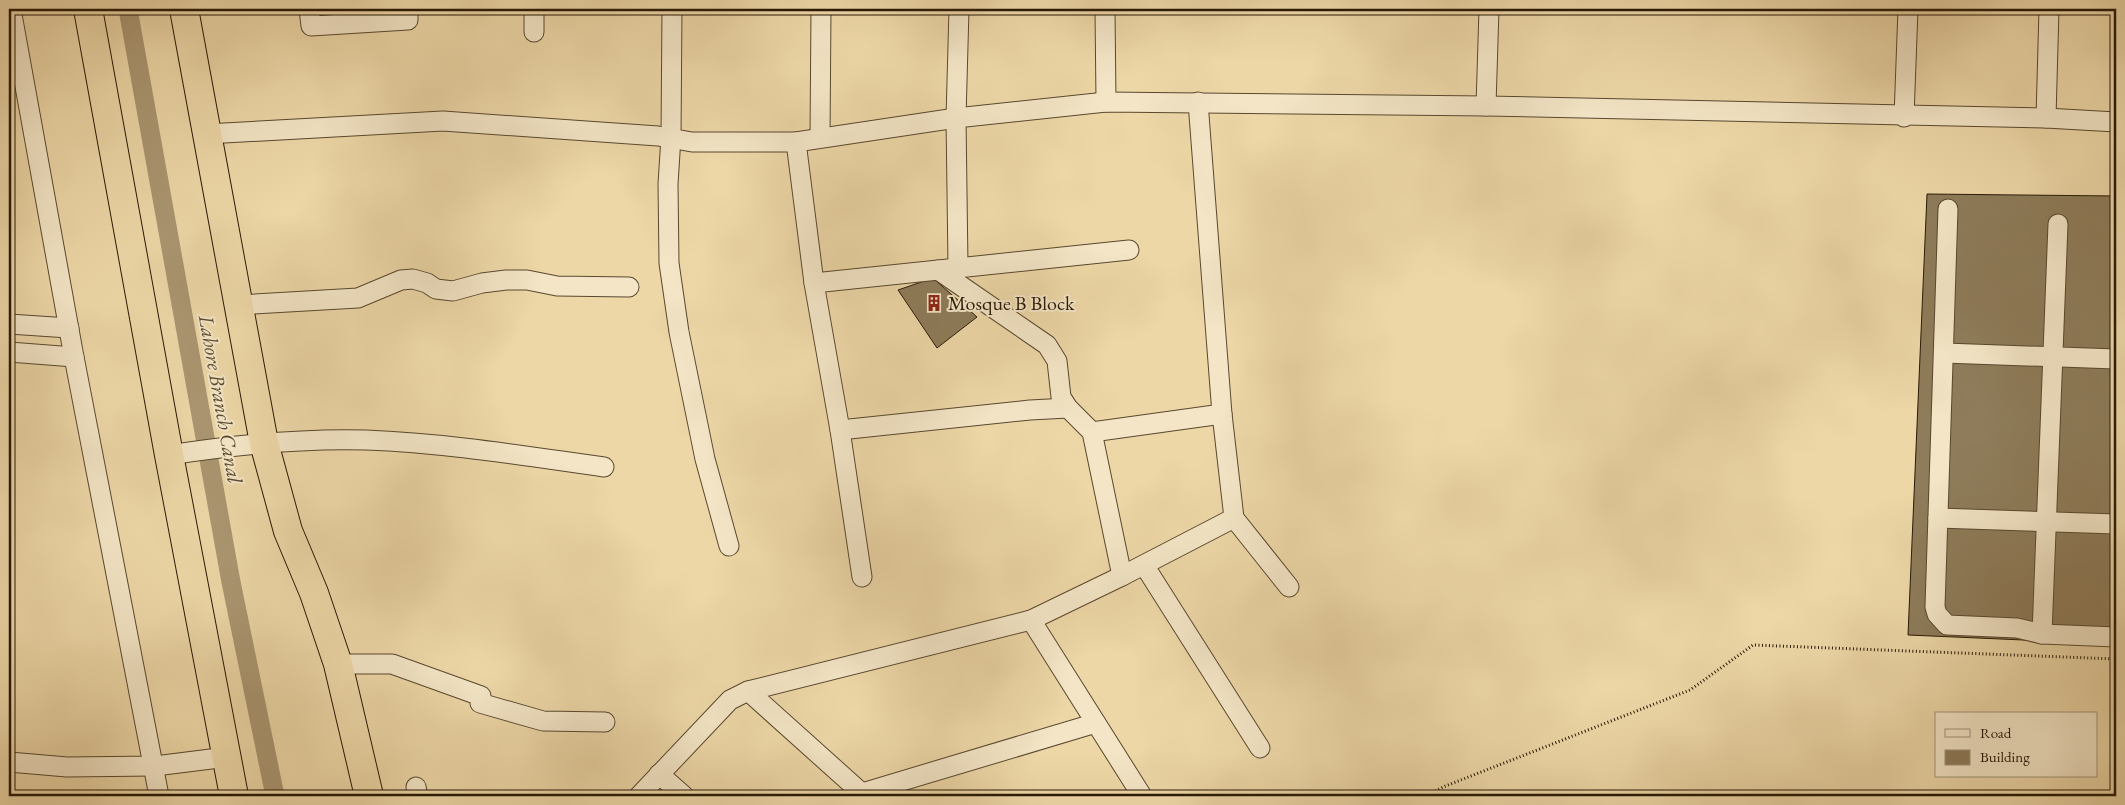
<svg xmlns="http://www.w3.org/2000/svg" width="2125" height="805" viewBox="0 0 2125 805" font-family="'EB Garamond',serif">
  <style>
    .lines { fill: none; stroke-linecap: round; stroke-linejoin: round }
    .canal { stroke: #aa9671; stroke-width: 19 }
    .building { fill: #8e7c5a; stroke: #281907 }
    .minor-casing { stroke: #59482f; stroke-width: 21 }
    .highway-casing { stroke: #281907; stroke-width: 30 }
    .path { stroke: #281907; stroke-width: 3; stroke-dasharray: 1 2.5; stroke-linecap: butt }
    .minor { stroke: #f3e5c6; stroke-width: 19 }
    .highway { stroke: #edd7a7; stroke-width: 28 }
    .labels { text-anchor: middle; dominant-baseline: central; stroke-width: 4; stroke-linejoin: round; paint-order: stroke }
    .poi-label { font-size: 20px; fill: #281907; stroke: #f3e5c6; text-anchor: start }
    .water-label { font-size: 21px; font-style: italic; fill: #5c4b31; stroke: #f3e5c6 }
  </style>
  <rect width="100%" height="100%" fill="#edd7a7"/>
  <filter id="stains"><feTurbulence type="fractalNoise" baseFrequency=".004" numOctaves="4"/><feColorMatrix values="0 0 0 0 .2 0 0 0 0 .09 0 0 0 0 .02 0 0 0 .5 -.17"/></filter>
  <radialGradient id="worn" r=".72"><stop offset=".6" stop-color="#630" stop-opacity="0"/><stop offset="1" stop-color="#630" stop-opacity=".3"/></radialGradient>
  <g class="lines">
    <path class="canal" d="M128 9 231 582 275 796"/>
  </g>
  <g class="building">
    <path d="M1927 194 2116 196V644L1908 635Z"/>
    <path d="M933 278 977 317 937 348 898 290Z"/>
  </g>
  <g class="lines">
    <g class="minor-casing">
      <g id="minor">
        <path d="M11 9 74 357 159 796"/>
        <path d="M309 9 311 26 408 20V9"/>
        <path d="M534 9V32"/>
        <path d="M672 9 671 137 668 184 669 263 679 332 705 459 729 546"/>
        <path d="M1105 9 1106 102"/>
        <path d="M1486 106 1489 9"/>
        <path d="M1904 117 1908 9"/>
        <path d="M2046 118 2049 9"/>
        <path d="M206 134 443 121 658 136 692 142H796L956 118 1106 102 1486 106 2046 118 2116 122"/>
        <path d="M820 137 821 9"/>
        <path d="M796 142 814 283 840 430 1030 410 1068 408"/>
        <path d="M1948 209 1935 607 1937 614 1947 625 2017 628 2042 634 2116 637"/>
        <path d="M958 266 956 118 959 9"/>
        <path d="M938 270 1047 345 1057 361 1061 397 1068 408 1092 432 1122 576"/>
        <path d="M814 283 1129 250"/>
        <path d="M237 305 358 298 401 280 413 279 427 283 436 289 453 291 482 283 506 280H527L557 286 629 287"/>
        <path d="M9 324 69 328"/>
        <path d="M9 352 74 357"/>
        <path d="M1944 353 2116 359"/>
        <path d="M1222 414 1234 518 1289 587"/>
        <path d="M840 430 862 577"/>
        <path d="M1092 432 1222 414 1198 102"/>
        <path d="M169 455C234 445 301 438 366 440 446 443 525 456 604 467"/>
        <path d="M1938 518 2116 524"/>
        <path d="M1144 565 1260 748"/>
        <path d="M1031 620 1142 796"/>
        <path d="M2042 634 2058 224"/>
        <path d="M338 664H392L481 696 480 703 543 721 605 722"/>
        <path d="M748 691 865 796"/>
        <path d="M9 762 67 767 155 766 227 757"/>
        <path d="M659 774 684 796"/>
        <path d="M416 787 418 796"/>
        <path d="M862 793 1096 723"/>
        <path d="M639 796 730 700 748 691 1031 620 1122 576 1234 518"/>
      </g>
    </g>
    <g class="highway-casing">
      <g id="highway">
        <path d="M88 9 169 455 234 796"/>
        <path d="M184 9 264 443 288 531 314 593 338 664 369 796"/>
      </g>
    </g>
    <path class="path" d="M1426 796 1443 787 1690 690 1753 645 2116 659"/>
    <use href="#minor" class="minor"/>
    <use href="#highway" class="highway"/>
  </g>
  <defs>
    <g id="building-bare" transform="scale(1.35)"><path d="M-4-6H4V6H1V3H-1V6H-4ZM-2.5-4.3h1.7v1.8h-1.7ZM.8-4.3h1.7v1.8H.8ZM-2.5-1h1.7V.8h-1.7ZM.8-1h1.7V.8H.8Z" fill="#8f2418" stroke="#f3e5c6" stroke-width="2.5" paint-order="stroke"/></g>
  </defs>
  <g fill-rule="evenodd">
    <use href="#building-bare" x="934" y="303"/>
  </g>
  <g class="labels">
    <g class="poi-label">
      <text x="948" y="303">Mosque B Block</text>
    </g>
    <g class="water-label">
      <text transform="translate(221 399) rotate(80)">Lahore Branch Canal</text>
    </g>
  </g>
  <rect width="2125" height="805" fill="none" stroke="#edd7a7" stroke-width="30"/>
  <rect x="10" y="10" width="2105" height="785" fill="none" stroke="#281907" stroke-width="2.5"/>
  <rect x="15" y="15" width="2095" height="775" fill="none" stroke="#281907"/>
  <rect x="1935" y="712" width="162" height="65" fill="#f3e5c6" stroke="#a2937a"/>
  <rect x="1945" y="729" width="25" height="8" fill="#f3e5c6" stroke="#a2937a"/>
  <text x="1980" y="738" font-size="15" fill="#281907">Road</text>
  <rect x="1945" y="750" width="25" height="15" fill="#8e7c5a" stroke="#a2937a"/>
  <text x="1980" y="762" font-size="15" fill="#281907">Building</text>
  <rect width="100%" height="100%" filter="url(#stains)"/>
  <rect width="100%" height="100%" fill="url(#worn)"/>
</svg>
